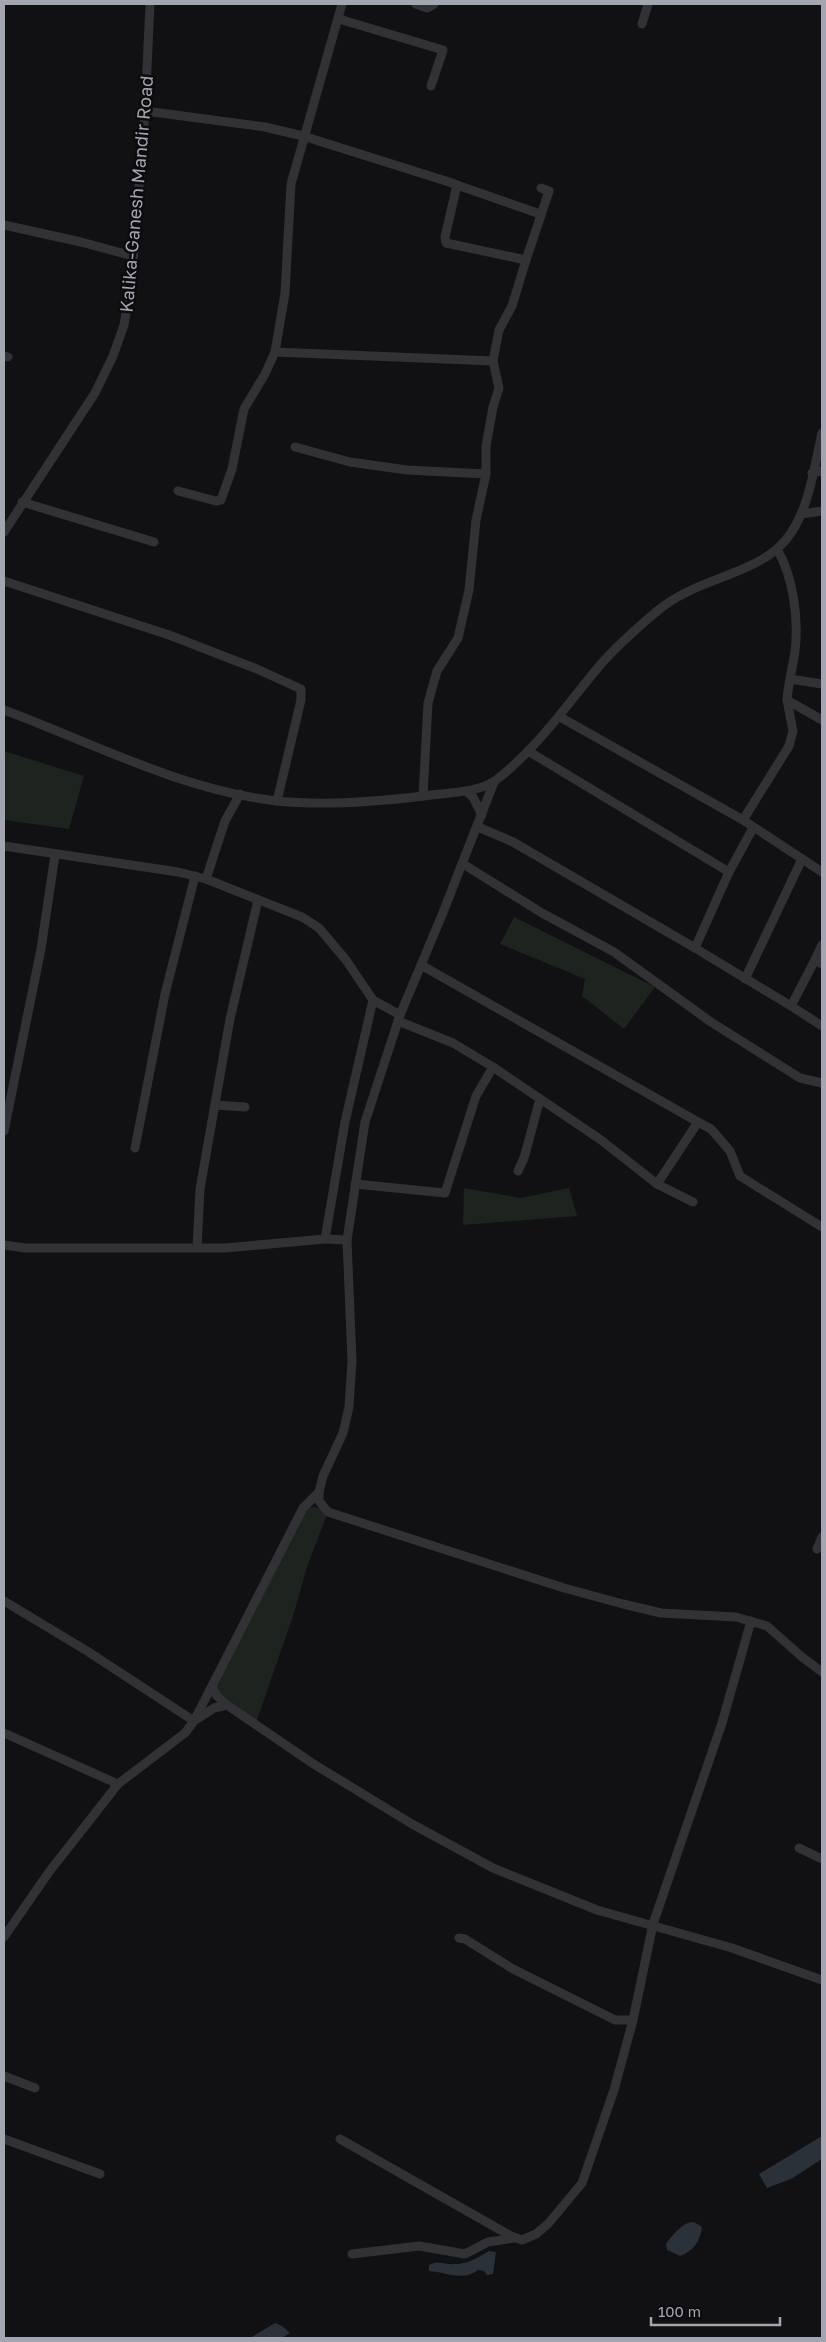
<svg xmlns="http://www.w3.org/2000/svg" width="826" height="2342" viewBox="0 0 826 2342" font-family="'Golos Text',sans-serif">
  <style>
    .green { fill: #1d241f }
    .water { fill: #2b3139 }
    .lines { fill: none; stroke-linecap: round; stroke-linejoin: round }
    .minor { stroke: #323236; stroke-width: 9 }
    .labels { text-anchor: middle; dominant-baseline: central; stroke-width: 5; stroke-linejoin: round; paint-order: stroke }
    .street-label { font-size: 18px; fill: #a3a5b1; stroke: #0c0b0d }
  </style>
  <rect width="100%" height="100%" fill="#111012"/>
  <g class="green">
    <path d="M4 751 84 776 69 829 4 820Z"/>
    <path d="M514 917 655 987 624 1029 582 996 585 979 500 944Z"/>
    <path d="M464 1188 521 1198 569 1188 577 1216 463 1225Z"/>
    <path d="M316 1507 328 1512 307 1567 294 1613 256 1723 227 1705 212 1687 303 1508Z"/>
  </g>
  <g class="water">
    <path d="M822 2136V2159L791 2179 767 2188 759 2174Z"/>
    <path d="M694 2222 702 2227C700 2241 694 2251 680 2256L667 2250 666 2244C671 2236 684 2221 694 2222Z"/>
    <path d="M489 2251 496 2252 493 2274 487 2275 484 2271 478 2270C463 2282 446 2272 429 2271V2265C439 2260 445 2265 456 2264 468 2264 479 2257 489 2251Z"/>
    <path d="M275 2323 282 2326 290 2333 282 2338H250Z"/>
  </g>
  <g class="lines">
    <g class="minor">
      <path d="M416 4 427 8 434 4"/>
      <path d="M339 19 443 50 431 86"/>
      <path d="M642 24 648 4"/>
      <path d="M145 111 265 127 303 136 449 182 457 185 445 237 446 243 526 260 512 306 499 330 493 361 499 388 493 407 486 446V474L476 520 469 590 458 638 437 671 428 703 423 796"/>
      <path d="M457 185 540 214"/>
      <path d="M4 225 81 242 133 256"/>
      <path d="M526 260 549 191 541 188"/>
      <path d="M275 352 493 361"/>
      <path d="M4 356 8 357"/>
      <path d="M295 447 350 462 407 470 486 474"/>
      <path d="M812 473 822 471"/>
      <path d="M178 491 216 501 221 500 232 469 244 409 265 374 275 352 285 293 291 184 342 4"/>
      <path d="M22 502 154 542"/>
      <path d="M801 514 822 511"/>
      <path d="M4 532 95 393 113 356 124 325 132 276 145 111 150 4"/>
      <path d="M777 549C793 576 799 619 795 651 793 667 788 683 787 700L822 720"/>
      <path d="M4 581 169 635 257 669 301 689V700L277 801"/>
      <path d="M790 679 822 684"/>
      <path d="M4 710C93 743 181 790 277 801 325 806 375 802 423 796 443 793 480 793 496 780 538 748 568 703 601 664 618 645 637 628 656 612 677 594 702 585 728 575 745 568 763 561 777 549 808 522 813 472 822 433"/>
      <path d="M560 717 743 820 822 872"/>
      <path d="M528 751 729 872"/>
      <path d="M466 791 473 797 482 815"/>
      <path d="M743 820 789 746 793 731 787 700"/>
      <path d="M478 827 513 842 695 948"/>
      <path d="M753 828 729 872 695 948 791 1006 815 960 822 964"/>
      <path d="M4 846 178 872 206 879 302 917 319 928 346 960 373 1000 400 1015 442 915 494 782"/>
      <path d="M463 864 542 913 614 952 711 1022 800 1078 822 1083"/>
      <path d="M206 879 225 821 240 794"/>
      <path d="M815 960 822 945"/>
      <path d="M421 965 698 1122 657 1184"/>
      <path d="M745 979 802 859"/>
      <path d="M791 1006 822 1026"/>
      <path d="M398 1021 453 1043 493 1067 601 1140 657 1184 693 1202"/>
      <path d="M215 1105 245 1107"/>
      <path d="M698 1122 711 1129 730 1151 740 1176 822 1227"/>
      <path d="M4 1131 41 949 55 855"/>
      <path d="M135 1148 165 994 195 876"/>
      <path d="M518 1171 524 1158 540 1099"/>
      <path d="M355 1184 445 1193 476 1096 493 1067"/>
      <path d="M325 1239 347 1240"/>
      <path d="M4 1245 25 1248H225L325 1239 345 1122 373 1000"/>
      <path d="M197 1248 200 1189 230 1019 258 900"/>
      <path d="M319 1492V1501L328 1512 564 1588 623 1604 661 1613 736 1617 767 1626 802 1657 822 1672"/>
      <path d="M817 1549 822 1537"/>
      <path d="M4 1601 87 1651 194 1721 214 1708 227 1705"/>
      <path d="M212 1687 217 1696 227 1705 312 1763 412 1824 493 1868 597 1910 732 1948 822 1980"/>
      <path d="M4 1733 118 1784"/>
      <path d="M799 1848 822 1859"/>
      <path d="M4 1937 49 1872 118 1784 185 1733 194 1721 303 1508 319 1492 323 1476 343 1433 349 1407 352 1361 347 1240 365 1122 400 1015"/>
      <path d="M459 1938 465 1939 513 1969 615 2020H633"/>
      <path d="M4 2076 35 2088"/>
      <path d="M4 2139 100 2174"/>
      <path d="M340 2139 511 2236 522 2240 536 2234 548 2224 582 2183 614 2090 633 2020 653 1924 722 1723 751 1621"/>
      <path d="M352 2254 419 2246 465 2254 488 2242 515 2238"/>
    </g>
  </g>
  <g class="labels">
    <g class="street-label">
      <text transform="translate(136 194) rotate(-85)">Kalika-Ganesh Mandir Road</text>
    </g>
  </g>
  <rect width="826" height="2342" fill="none" stroke="#a3a5b1" stroke-width="10"/>
  <path d="M651 2317v8h129v-8" fill="none" stroke="#a3a5b1" stroke-width="2.5"/>
  <text x="658" y="2317" font-size="15" fill="#a3a5b1" stroke="#0c0b0d" stroke-width="4" paint-order="stroke">100 m</text>
</svg>
